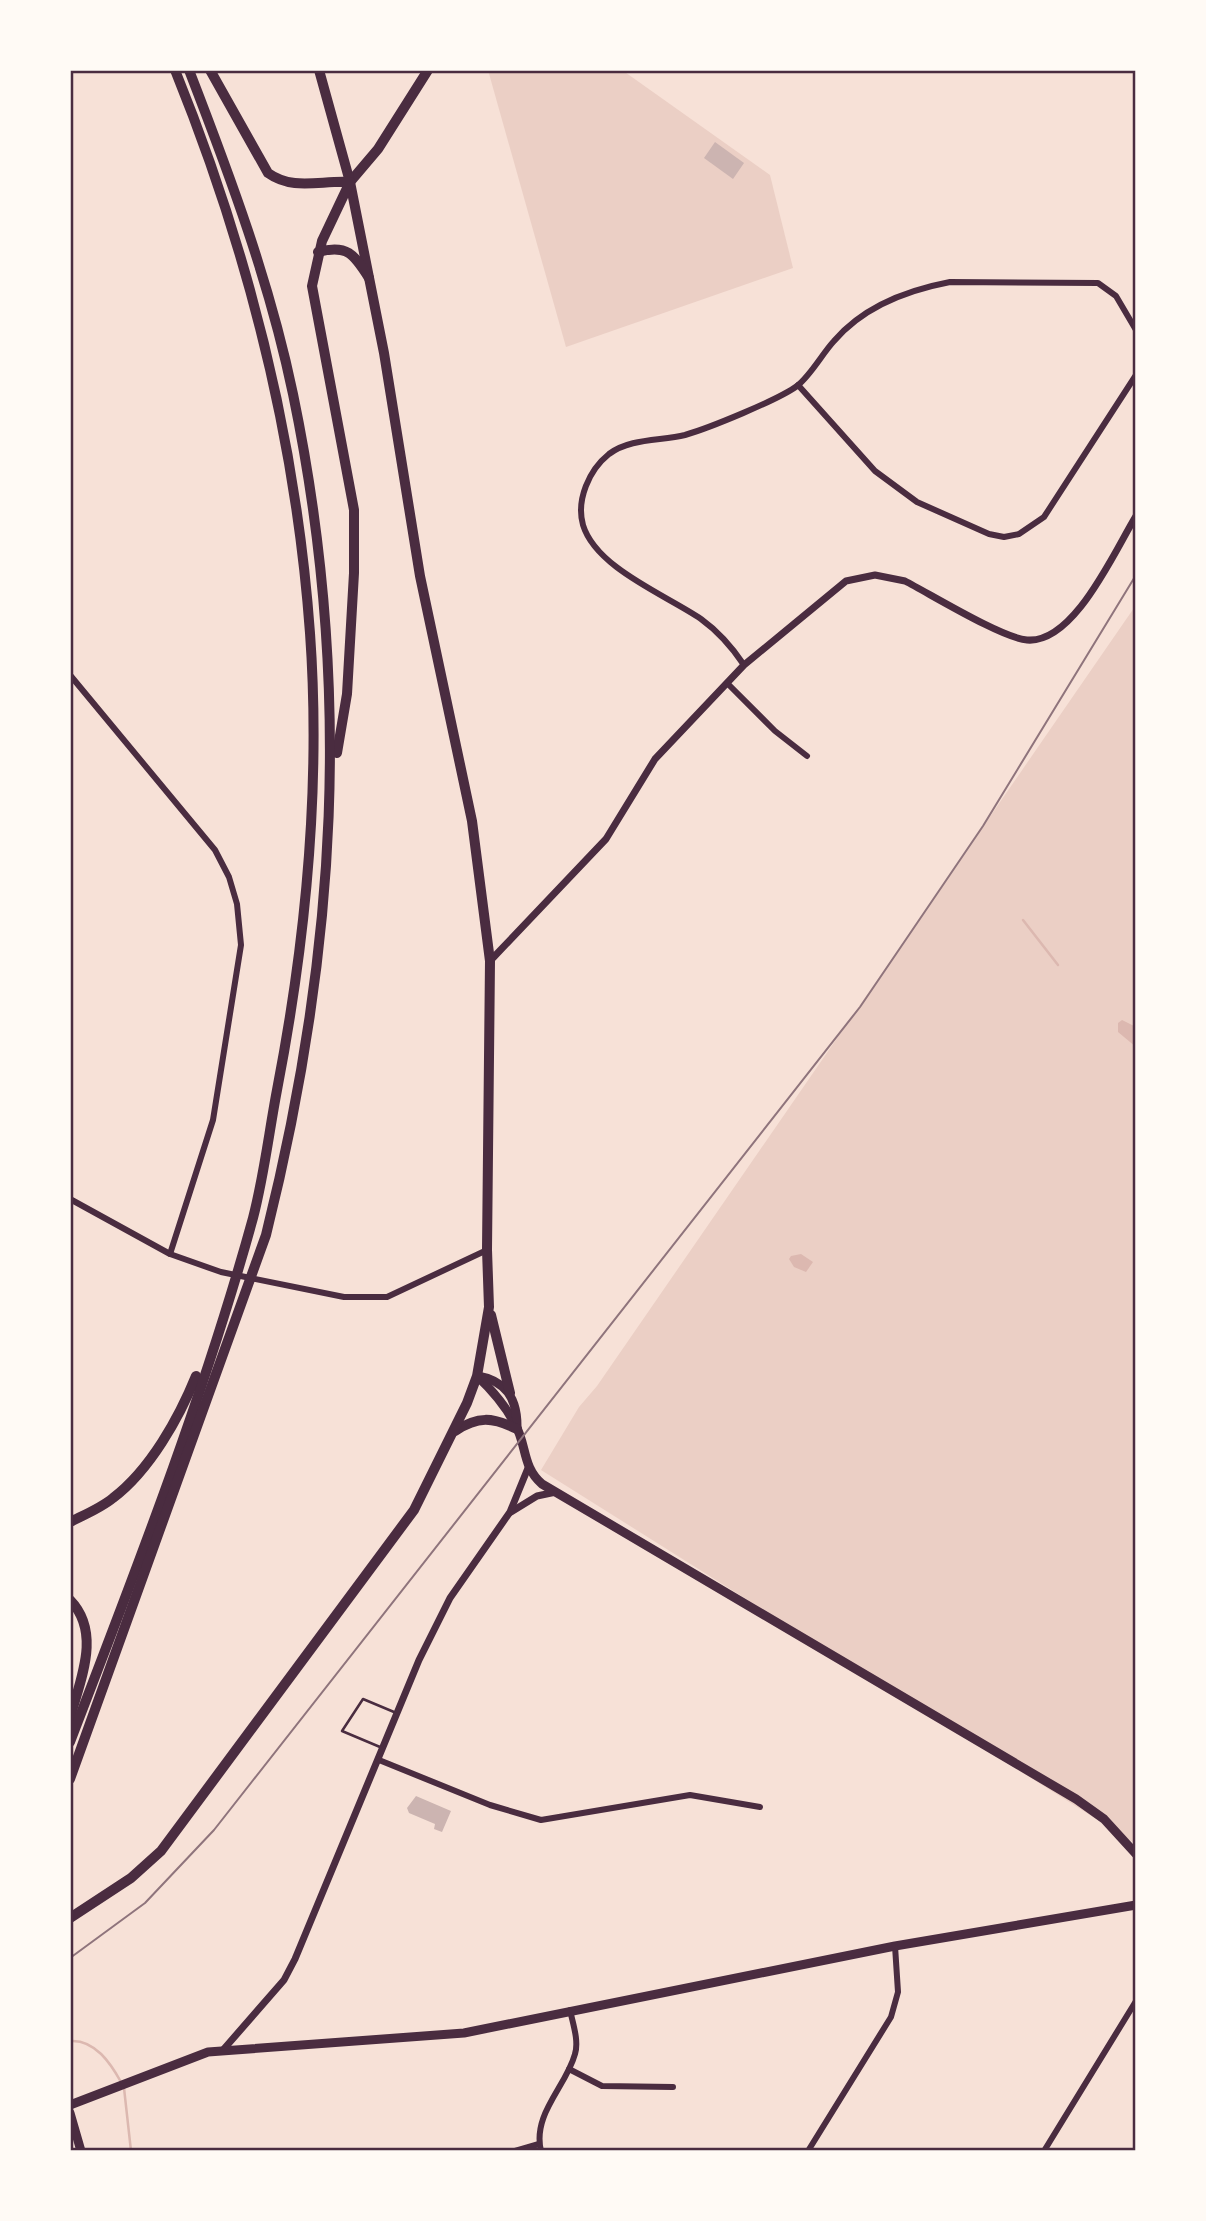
<svg xmlns="http://www.w3.org/2000/svg" width="1206" height="2221" viewBox="0 0 1206 2221" font-family="'Asap Condensed',sans-serif">
  <style>
    .green { fill: #ebcfc5 }
    .water { fill: #dcb8b0 }
    .lines { fill: none; stroke-linecap: round; stroke-linejoin: round }
    .stream { stroke: #dcb8b0; stroke-width: 2.5 }
    .building { fill: #ccb4b1 }
    .service { stroke: #4a2c40; stroke-width: 2.5 }
    .minor { stroke: #4a2c40; stroke-width: 6 }
    .tertiary { stroke: #4a2c40; stroke-width: 7 }
    .secondary { stroke: #4a2c40; stroke-width: 9 }
    .primary { stroke: #4a2c40; stroke-width: 10 }
    .motorway { stroke: #4a2c40; stroke-width: 10 }
    .tram { stroke: #8f747c; stroke-width: 2 }
    .neatline { fill: none; stroke: #4a2c40; stroke-width: 2.5 }
  </style>
  <rect width="100%" height="100%" fill="#f7e1d7"/>
  <g class="green">
    <path d="M488 70H622L770 175 793 268 566 347Z"/>
    <path d="M1136 605V1844L541 1470 579 1407 597 1386Z"/>
  </g>
  <g class="water">
    <path d="M1122 1020 1136 1027V1047L1118 1032V1023Z"/>
    <path d="M801 1254 813 1262 806 1272 794 1267 789 1259 791 1256Z"/>
  </g>
  <g class="lines">
    <g class="stream">
      <path d="M1023 920 1058 965"/>
      <path d="M70 2041C95 2039 111 2064 121 2082"/>
      <path d="M124 2088 131 2151"/>
    </g>
  </g>
  <g class="building">
    <path d="M715 142 744 163 733 179 704 158Z"/>
    <path d="M416 1796 451 1811 442 1832 434 1829 435 1824 409 1813 407 1808Z"/>
  </g>
  <g class="lines">
    <path class="service" d="M380 1747 342 1731 363 1699 394 1712"/>
    <g class="minor">
      <path d="M798 385 875 471 917 502 989 534 1004 537 1019 534 1044 517 1136 375"/>
      <path d="M744 665C732 647 719 632 701 619 666 595 596 568 583 525 576 500 589 470 609 454 630 438 661 441 685 435 709 428 778 400 797 386 811 375 822 354 834 341 863 307 908 290 950 282L1098 283 1116 296 1136 330"/>
      <path d="M70 675 215 850 229 877 237 904 241 945 213 1120 170 1254"/>
      <path d="M728 684 775 731 807 756"/>
      <path d="M70 1199 170 1254 221 1272 344 1297H387L487 1250"/>
      <path d="M379 1760 490 1805 541 1820 690 1795 760 1807"/>
      <path d="M569 2069 602 2086 673 2087"/>
      <path d="M515 2151 539 2144"/>
      <path d="M541 2151C532 2114 566 2087 575 2054 579 2041 573 2024 570 2010"/>
      <path d="M808 2151 891 2017 898 1992 895 1946"/>
      <path d="M1044 2151 1136 2001"/>
    </g>
    <g class="tertiary">
      <path d="M490 961 606 839 655 759 744 665 846 581 875 575 905 581C932 595 1002 638 1027 640 1074 644 1114 552 1136 516"/>
      <path d="M511 1512 537 1496 556 1492"/>
      <path d="M223 2050 284 1980 295 1959 419 1660 450 1598 510 1512 528 1468"/>
    </g>
    <g class="secondary">
      <path d="M477 1376C492 1390 505 1405 515 1424 527 1445 522 1467 542 1484L1076 1799 1104 1819 1136 1854"/>
      <path d="M478 1376C506 1381 517 1398 517 1426"/>
      <path d="M70 2105 208 2052 464 2033 895 1946 1136 1905"/>
      <path d="M70 2113 81 2151"/>
    </g>
    <g class="primary">
      <path d="M350 182 378 149 428 70"/>
      <path d="M491 1315 510 1393"/>
      <path d="M455 1431C478 1416 492 1417 517 1429"/>
      <path d="M70 1918 131 1878 161 1851 414 1510 467 1403 477 1376 489 1307 487 1250 490 961 472 821 420 576 384 353 350 182 319 70"/>
    </g>
    <g class="motorway">
      <path d="M210 70 268 173C293 191 321 180 350 182L322 241 312 286 354 510V573L347 694 337 753"/>
      <path d="M318 252C347 244 354 254 369 278"/>
      <path d="M70 1522C84 1515 101 1508 113 1498 150 1470 179 1418 196 1376"/>
      <path d="M70 1600C102 1633 80 1680 70 1718"/>
      <path d="M70 1742C136 1570 204 1396 253 1218 264 1176 269 1132 277 1090 306 940 321 786 310 633 296 440 247 248 175 70"/>
      <path d="M70 1779 266 1235C337 951 353 683 293 394 270 283 230 176 189 70"/>
    </g>
    <path class="tram" d="M70 1958 145 1903 214 1830 860 1007 983 826 1136 575"/>
  </g>
  <rect width="1206" height="2221" fill="none" stroke="#fffaf5" stroke-width="144"/>
  <rect x="72" y="72" width="1062" height="2077" class="neatline"/>
</svg>
